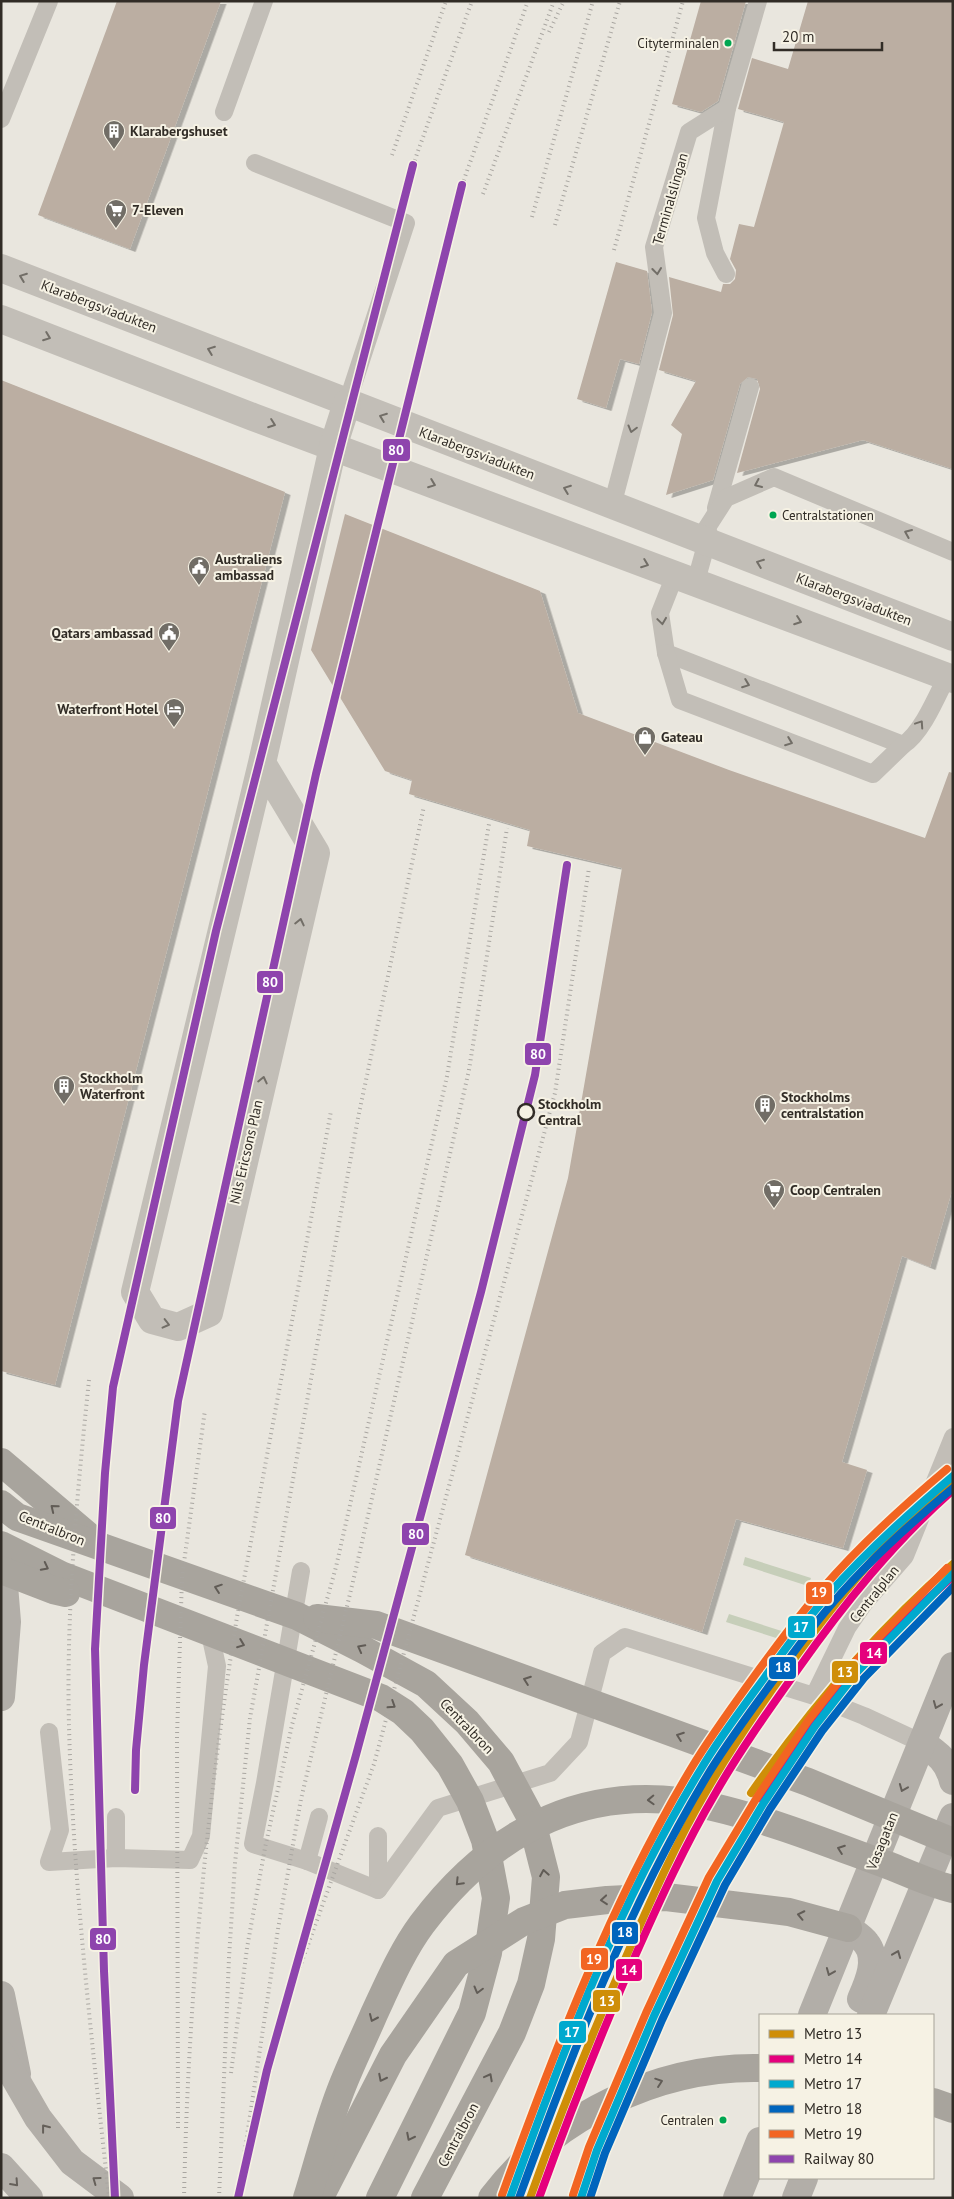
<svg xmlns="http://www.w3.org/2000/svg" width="954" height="2199" viewBox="0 0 954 2199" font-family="'PT Sans',sans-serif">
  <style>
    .green { fill: #c6ceb9 }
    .building { fill: #bbaea2; filter: url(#shadow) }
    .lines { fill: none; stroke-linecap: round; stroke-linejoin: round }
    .lane { stroke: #c2beb7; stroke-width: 18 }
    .street { stroke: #c2beb7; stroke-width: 28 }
    .secondary { stroke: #b2aea8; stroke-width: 28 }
    .highway { stroke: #a8a49d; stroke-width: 28 }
    .rail { stroke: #a9a6a1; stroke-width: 4; stroke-dasharray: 1 4; stroke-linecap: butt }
    .rail-1-casing { stroke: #f6f2e4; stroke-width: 11 }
    .rail-1 { stroke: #8e44ad; stroke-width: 8 }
    .metro-1-casing { stroke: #f6f2e4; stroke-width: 11 }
    .metro-2-casing { stroke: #f6f2e4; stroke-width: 11 }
    .metro-3-casing { stroke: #f6f2e4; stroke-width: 11 }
    .metro-4-casing { stroke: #f6f2e4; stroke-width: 11 }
    .metro-5-casing { stroke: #f6f2e4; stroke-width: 11 }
    .metro-1 { stroke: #cf8e08; stroke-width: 8 }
    .metro-2 { stroke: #e5007d; stroke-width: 8 }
    .metro-3 { stroke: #00a9ce; stroke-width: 8 }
    .metro-4 { stroke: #0065bd; stroke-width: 8 }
    .metro-5 { stroke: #f26522; stroke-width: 8 }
    .oneway { stroke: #726e67 }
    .oneway2 { stroke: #615c56 }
    .oneway3 { stroke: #65605a }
    .bus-dot { fill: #00a651; stroke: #f6f2e4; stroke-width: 2 }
    .stop-dot { fill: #f6f2e4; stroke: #312c26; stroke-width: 2.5 }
    .labels { text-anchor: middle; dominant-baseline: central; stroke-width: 4; stroke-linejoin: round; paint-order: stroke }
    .bus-label { font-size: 13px; fill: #312c26; stroke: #f6f2e4; text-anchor: end }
    .poi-label { font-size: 14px; font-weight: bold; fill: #312c26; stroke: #f6f2e4; text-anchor: start }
    .street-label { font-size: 14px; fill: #312c26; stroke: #f6f2e4 }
    .stop-label { font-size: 14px; font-weight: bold; fill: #312c26; stroke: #f6f2e4; text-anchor: start }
    .line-badge { stroke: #f6f2e4; stroke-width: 2 }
    .badge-label { font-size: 14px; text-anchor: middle; font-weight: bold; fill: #fff }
  </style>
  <defs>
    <filter id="shadow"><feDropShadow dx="5.5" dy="3" stdDeviation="0" flood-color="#0004"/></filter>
  </defs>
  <rect width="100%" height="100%" fill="#e9e6de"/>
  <g class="green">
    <path d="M745 1557 811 1578 808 1586 743 1565Z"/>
    <path d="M729 1614 794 1635 792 1643 726 1622Z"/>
  </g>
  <g class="building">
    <path d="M117 1H221L130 249 38 215Z"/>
    <path d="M701 1H746L718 101 701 112 672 104Z"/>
    <path d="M808 1H953V469L863 440 737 473 760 389 757 379 748 377 740 384 713 480 666 495 682 434 671 425 696 381 659 370 673 315 669 277 721 292 723 284H730L735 279 736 270 730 259 739 224 754 227 784 122 738 109 752 58 788 69Z"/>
    <path d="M616 262 647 271 652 312 639 364 620 359 606 408 577 399Z"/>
    <path d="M1 380 285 492 55 1385 1 1371Z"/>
    <path d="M345 514 540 591 578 713 729 770 925 838 949 772 953 773V1187L930 1267 902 1256 842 1462 867 1470 843 1548 736 1519 702 1632 465 1555 568 1178 622 868 527 846 530 830 409 794 412 780 385 771 311 650Z"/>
  </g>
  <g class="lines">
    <g class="lane">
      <path d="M224 112 264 1"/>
      <path d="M1 119 49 1"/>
      <path d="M255 163 406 223 347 403"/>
      <path d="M726 274 715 253 706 218 727 108 758 1"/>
      <path d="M612 506 663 313 654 247 689 132 727 108"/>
      <path d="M716 508 750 387"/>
      <path d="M699 540 726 498 774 477 953 552"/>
      <path d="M698 574 709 534"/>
      <path d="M675 575 660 613 666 653 903 745C922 733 937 696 947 676"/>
      <path d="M666 653 680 700 873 774 903 745"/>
      <path d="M301 1571 265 1783 253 1844 307 1861 378 1890V1836"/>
      <path d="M814 1696 847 1628 865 1602 905 1556 953 1437"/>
      <path d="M49 1732 60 1830 49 1862 116 1858 190 1860 201 1836 217 1666 212 1643"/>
      <path d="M116 1858V1817"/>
      <path d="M307 1861 319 1817"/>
      <path d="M378 1890 438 1808 550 1773 579 1742 602 1653 625 1637 814 1696 864 1716 922 1743"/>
    </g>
    <g class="street">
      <path d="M1 268 953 637"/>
      <path d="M1 319 253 417 953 679"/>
      <path d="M262 763 316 853 209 1313 178 1327 152 1320 135 1292 262 763 333 447 347 403"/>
    </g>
    <g class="secondary">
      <path d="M1 1697 7 1622 1 1549"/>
      <path d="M922 1743C938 1754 948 1761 953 1781"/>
      <path d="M848 1928C853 1932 862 1937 866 1943 879 1959 868 1983 861 1999"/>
      <path d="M1 1995 17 2074"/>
      <path d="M812 2015 953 1666"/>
      <path d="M871 2015 953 1817"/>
      <path d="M1 2054 38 2118 72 2162 120 2198"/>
      <path d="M1 2167 29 2198"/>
      <path d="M737 2198 760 2141"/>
      <path d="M796 2198 804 2178"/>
    </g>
    <g class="highway">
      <path d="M1 1462 87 1535"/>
      <path d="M1 1504 17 1517 297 1616 362 1649 426 1684 467 1722 501 1762 531 1818 546 1877 541 1939 531 1984 512 2033 425 2198"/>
      <path d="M1 1545 61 1575 381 1698 403 1712 422 1730 450 1765 470 1801 485 1840 496 1898 488 1953 472 2013 380 2198"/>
      <path d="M1 1570 53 1590 66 1593"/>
      <path d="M317 1618 376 1625 808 1782 953 1842"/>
      <path d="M933 2102 953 2109"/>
      <path d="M320 2197 393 2055 456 1964 524 1921 565 1905 607 1900 666 1897 789 1912 848 1928"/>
      <path d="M307 2198C318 2163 327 2126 340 2092 350 2065 363 2040 374 2014 388 1984 402 1951 422 1924 495 1827 592 1779 713 1807 773 1821 832 1845 890 1866 910 1874 931 1884 953 1889"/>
      <path d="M492 2198C554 2116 658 2066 760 2068"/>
    </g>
    <g class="rail">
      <path d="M549 32 564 1"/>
      <path d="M392 155 446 1"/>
      <path d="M413 165 472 1"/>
      <path d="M462 185 528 1"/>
      <path d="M483 194 554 1"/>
      <path d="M532 217 593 1"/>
      <path d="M555 225 620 1"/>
      <path d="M614 250 683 1"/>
      <path d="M89 1380C77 1494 66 1611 69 1726 73 1883 92 2041 109 2198"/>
      <path d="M286 2005 374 1764 555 1093 589 868"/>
      <path d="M231 2073 247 1948 265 1848 292 1725 336 1567 447 1076 489 824"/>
      <path d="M178 2128 177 1736 182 1577 205 1410"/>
      <path d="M238 2196 278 1929 301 1799 355 1573 469 1070 507 828"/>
      <path d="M184 2198C188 2003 206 1809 237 1617L331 1111"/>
      <path d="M219 2198 229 1958 235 1863 250 1718 358 1118 424 806"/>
    </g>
    <g class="rail-1-casing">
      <g id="rail-1">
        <path d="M135 1790 136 1750 144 1665 178 1401 316 774 462 185"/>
        <path d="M115 2198 104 1971 95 1649 105 1473 113 1387 216 931 413 165"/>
        <path d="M238 2198 267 2070 356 1755 481 1292 535 1075 567 865"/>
      </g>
    </g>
    <use href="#rail-1" class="rail-1"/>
    <g class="metro-1-casing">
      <g id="metro-1">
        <path d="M751 1793C810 1709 875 1632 953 1564"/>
        <path d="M530 2198C560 2114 593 2031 629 1950 653 1895 677 1841 707 1790 732 1747 760 1706 789 1666 838 1598 890 1534 953 1478"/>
      </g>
    </g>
    <g class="metro-2-casing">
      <g id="metro-2">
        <path d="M758 1798C815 1717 878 1641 953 1576"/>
        <path d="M539 2198C569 2115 601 2034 636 1954 660 1900 685 1845 715 1794 740 1750 769 1710 798 1669 844 1604 893 1543 953 1490"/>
      </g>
    </g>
    <g class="metro-3-casing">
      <g id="metro-3">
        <path d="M510 2198C563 2051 619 1902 701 1769 720 1737 743 1707 765 1677 785 1649 805 1621 828 1595 866 1552 909 1513 953 1476"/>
        <path d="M581 2198 597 2150 654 2016 717 1881 763 1804 815 1726 857 1672 953 1574"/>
      </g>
    </g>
    <g class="metro-4-casing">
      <g id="metro-4">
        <path d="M519 2198C572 2053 627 1909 707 1776 725 1746 746 1718 767 1689 786 1663 805 1636 825 1612 863 1566 907 1526 953 1488"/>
        <path d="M590 2198 605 2153 662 2020 725 1885 770 1809 822 1731 864 1678 953 1587"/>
      </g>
    </g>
    <g class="metro-5-casing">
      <g id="metro-5">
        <path d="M502 2195C555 2049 611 1902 692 1767 712 1734 735 1703 758 1671 779 1643 799 1615 822 1589 860 1545 903 1506 947 1469"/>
        <path d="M573 2195 589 2147 646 2013 709 1877 756 1799 808 1721 851 1666 947 1568"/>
      </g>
    </g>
    <use href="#metro-1" class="metro-1"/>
    <use href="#metro-2" class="metro-2"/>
    <use href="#metro-3" class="metro-3"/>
    <use href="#metro-4" class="metro-4"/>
    <use href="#metro-5" class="metro-5"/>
  </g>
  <defs><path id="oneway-chevron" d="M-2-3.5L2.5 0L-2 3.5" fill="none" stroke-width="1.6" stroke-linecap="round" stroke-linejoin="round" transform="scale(1.25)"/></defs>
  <g class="oneway">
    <use href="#oneway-chevron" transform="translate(657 271) rotate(83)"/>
    <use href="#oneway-chevron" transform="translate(23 277) rotate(-159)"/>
    <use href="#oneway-chevron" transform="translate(47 337) rotate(21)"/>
    <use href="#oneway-chevron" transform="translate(211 350) rotate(-159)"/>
    <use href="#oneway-chevron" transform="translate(383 417) rotate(-159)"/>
    <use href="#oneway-chevron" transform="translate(272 424) rotate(20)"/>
    <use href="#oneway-chevron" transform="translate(632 429) rotate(105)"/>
    <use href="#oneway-chevron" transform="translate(432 484) rotate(21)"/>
    <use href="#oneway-chevron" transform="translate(758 484) rotate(156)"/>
    <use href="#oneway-chevron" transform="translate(567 489) rotate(-159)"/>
    <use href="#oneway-chevron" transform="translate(908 533) rotate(-157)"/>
    <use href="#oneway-chevron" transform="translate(760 563) rotate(-159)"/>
    <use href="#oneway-chevron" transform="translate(645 564) rotate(21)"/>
    <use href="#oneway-chevron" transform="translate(662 621) rotate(82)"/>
    <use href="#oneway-chevron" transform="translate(798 621) rotate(20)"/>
    <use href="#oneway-chevron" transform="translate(746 684) rotate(21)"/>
    <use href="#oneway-chevron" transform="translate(920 724) rotate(-56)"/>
    <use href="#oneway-chevron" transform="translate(789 742) rotate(21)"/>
    <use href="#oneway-chevron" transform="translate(300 922) rotate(-77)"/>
    <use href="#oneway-chevron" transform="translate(263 1080) rotate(-77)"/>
    <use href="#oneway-chevron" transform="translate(166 1324) rotate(14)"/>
  </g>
  <g class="oneway2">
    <use href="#oneway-chevron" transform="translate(54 1508) rotate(-141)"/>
    <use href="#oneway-chevron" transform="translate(45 1567) rotate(27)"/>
    <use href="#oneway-chevron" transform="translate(218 1588) rotate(-161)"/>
    <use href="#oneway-chevron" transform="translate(241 1644) rotate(21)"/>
    <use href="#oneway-chevron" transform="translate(361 1648) rotate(-152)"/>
    <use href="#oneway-chevron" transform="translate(527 1680) rotate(-160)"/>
    <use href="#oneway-chevron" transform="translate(392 1705) rotate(33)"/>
    <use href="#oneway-chevron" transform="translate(680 1736) rotate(-160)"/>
    <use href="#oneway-chevron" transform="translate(651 1800) rotate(178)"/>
    <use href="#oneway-chevron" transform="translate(841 1849) rotate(-160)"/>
    <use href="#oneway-chevron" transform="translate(544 1873) rotate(-100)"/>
    <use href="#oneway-chevron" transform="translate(459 1882) rotate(134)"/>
    <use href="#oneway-chevron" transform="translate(604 1900) rotate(175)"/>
    <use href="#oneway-chevron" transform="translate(801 1915) rotate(-168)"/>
    <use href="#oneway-chevron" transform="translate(478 1990) rotate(105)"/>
    <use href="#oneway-chevron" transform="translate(373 2018) rotate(114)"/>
    <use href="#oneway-chevron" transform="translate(489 2077) rotate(-62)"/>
    <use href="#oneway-chevron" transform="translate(382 2078) rotate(117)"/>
    <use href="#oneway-chevron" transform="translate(659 2082) rotate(-19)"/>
    <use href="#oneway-chevron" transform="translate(410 2137) rotate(117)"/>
  </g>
  <g class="oneway3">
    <use href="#oneway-chevron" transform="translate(937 1705) rotate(112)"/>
    <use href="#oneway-chevron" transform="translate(903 1788) rotate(112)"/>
    <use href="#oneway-chevron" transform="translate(897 1954) rotate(-68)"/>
    <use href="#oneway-chevron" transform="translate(830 1972) rotate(112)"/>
    <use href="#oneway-chevron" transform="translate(45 2128) rotate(-128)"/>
    <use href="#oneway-chevron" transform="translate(96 2180) rotate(-144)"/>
    <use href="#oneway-chevron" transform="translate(15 2183) rotate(48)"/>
  </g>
  <defs>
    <g id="building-pin" transform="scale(1.125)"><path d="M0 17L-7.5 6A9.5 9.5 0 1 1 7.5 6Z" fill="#716d66" stroke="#f6f2e4"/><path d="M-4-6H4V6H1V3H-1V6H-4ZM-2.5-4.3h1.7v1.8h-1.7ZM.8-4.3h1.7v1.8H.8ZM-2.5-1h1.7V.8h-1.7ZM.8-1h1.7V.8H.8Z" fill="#fff"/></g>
    <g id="supermarket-pin" transform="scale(1.125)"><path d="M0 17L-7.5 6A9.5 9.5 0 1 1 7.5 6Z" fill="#716d66" stroke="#f6f2e4"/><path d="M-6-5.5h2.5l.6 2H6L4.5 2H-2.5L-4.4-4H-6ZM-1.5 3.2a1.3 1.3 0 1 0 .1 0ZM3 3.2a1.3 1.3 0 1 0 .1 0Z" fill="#fff"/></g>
    <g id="civic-pin" transform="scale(1.125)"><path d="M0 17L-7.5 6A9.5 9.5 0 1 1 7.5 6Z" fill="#716d66" stroke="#f6f2e4"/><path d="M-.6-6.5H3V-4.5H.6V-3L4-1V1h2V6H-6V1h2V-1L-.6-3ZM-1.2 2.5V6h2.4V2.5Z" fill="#fff"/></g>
    <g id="hotel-pin" transform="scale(1.125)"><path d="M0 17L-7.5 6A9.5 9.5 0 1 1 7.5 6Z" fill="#716d66" stroke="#f6f2e4"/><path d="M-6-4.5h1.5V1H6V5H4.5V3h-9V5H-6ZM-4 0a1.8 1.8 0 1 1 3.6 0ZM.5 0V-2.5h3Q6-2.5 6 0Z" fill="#fff"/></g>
    <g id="shop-pin" transform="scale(1.125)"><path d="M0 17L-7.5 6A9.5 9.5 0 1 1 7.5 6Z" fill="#716d66" stroke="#f6f2e4"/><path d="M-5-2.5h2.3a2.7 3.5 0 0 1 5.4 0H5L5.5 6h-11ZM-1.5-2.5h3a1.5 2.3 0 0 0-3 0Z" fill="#fff"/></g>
  </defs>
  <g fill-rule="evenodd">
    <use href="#building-pin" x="114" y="131"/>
    <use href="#supermarket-pin" x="116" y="210"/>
    <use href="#civic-pin" x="199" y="567"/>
    <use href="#civic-pin" x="169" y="633"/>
    <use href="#hotel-pin" x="174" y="709"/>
    <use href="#shop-pin" x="645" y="737"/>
    <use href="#building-pin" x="64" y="1086"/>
    <use href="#building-pin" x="765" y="1105"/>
    <use href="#supermarket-pin" x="774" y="1190"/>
  </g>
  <g class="bus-dot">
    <circle cx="728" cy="43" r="4.5"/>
    <circle cx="773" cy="515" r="4.5"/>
    <circle cx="723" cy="2120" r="4.5"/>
  </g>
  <circle class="stop-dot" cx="526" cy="1112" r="8"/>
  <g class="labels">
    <g class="bus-label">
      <text x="719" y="43">Cityterminalen</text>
      <text x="782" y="515" text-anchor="start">Centralstationen</text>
      <text x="714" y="2120">Centralen</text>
    </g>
    <g class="poi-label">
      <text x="130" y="131">Klarabergshuset</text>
      <text x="132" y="210">7-Eleven</text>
      <text x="215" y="559">Australiens<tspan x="215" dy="16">ambassad</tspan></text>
      <text x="153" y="633" text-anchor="end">Qatars ambassad</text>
      <text x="158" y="709" text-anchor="end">Waterfront Hotel</text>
      <text x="661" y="737">Gateau</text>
      <text x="80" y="1078">Stockholm<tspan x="80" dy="16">Waterfront</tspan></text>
      <text x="781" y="1097">Stockholms<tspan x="781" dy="16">centralstation</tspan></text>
      <text x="790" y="1190">Coop Centralen</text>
    </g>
    <g class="street-label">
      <text transform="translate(670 199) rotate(-74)">Terminalslingan</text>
      <text transform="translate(99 306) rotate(21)">Klarabergsviadukten</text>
      <text transform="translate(477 453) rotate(21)">Klarabergsviadukten</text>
      <text transform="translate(854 599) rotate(21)">Klarabergsviadukten</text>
      <text transform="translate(246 1152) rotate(-77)">Nils Ericsons Plan</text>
      <text transform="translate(52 1528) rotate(22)">Centralbron</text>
      <text transform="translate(874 1594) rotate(-51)">Centralplan</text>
      <text transform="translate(467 1726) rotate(46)">Centralbron</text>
      <text transform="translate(882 1841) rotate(-68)">Vasagatan</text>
      <text transform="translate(458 2135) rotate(-62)">Centralbron</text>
    </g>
    <g class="stop-label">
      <text x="538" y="1104">Stockholm<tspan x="538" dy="16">Central</tspan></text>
    </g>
  </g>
  <g class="line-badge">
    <rect x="382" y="438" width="29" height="24" rx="5" fill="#8e44ad"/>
    <rect x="256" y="970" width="28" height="24" rx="5" fill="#8e44ad"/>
    <rect x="524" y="1042" width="28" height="24" rx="5" fill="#8e44ad"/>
    <rect x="149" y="1506" width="28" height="24" rx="5" fill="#8e44ad"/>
    <rect x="401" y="1522" width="29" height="24" rx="5" fill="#8e44ad"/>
    <rect x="805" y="1581" width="28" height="24" rx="5" fill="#f26522"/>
    <rect x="787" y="1615" width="29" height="24" rx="5" fill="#00a9ce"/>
    <rect x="859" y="1641" width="29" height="24" rx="5" fill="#e5007d"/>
    <rect x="768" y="1656" width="29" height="24" rx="5" fill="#0065bd"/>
    <rect x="831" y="1660" width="28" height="24" rx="5" fill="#cf8e08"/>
    <rect x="611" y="1921" width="28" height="24" rx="5" fill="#0065bd"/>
    <rect x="89" y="1927" width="28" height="24" rx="5" fill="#8e44ad"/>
    <rect x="580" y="1947" width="29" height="24" rx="5" fill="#f26522"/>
    <rect x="615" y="1958" width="28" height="24" rx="5" fill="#e5007d"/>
    <rect x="592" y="1989" width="29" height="24" rx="5" fill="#cf8e08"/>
    <rect x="558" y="2020" width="29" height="24" rx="5" fill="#00a9ce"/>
  </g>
  <g class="badge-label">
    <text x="396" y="455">80</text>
    <text x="270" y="987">80</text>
    <text x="538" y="1059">80</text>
    <text x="163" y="1523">80</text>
    <text x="416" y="1539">80</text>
    <text x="819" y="1597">19</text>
    <text x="801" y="1632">17</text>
    <text x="874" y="1658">14</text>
    <text x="783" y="1672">18</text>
    <text x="845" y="1677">13</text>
    <text x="625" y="1937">18</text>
    <text x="103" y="1944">80</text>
    <text x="594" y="1964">19</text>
    <text x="629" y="1975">14</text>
    <text x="607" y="2006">13</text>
    <text x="572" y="2037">17</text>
  </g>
  <rect width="954" height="2199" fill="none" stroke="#312c26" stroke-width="5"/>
  <rect x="759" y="2014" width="175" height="165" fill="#f6f2e4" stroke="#a7a398"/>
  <rect x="769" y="2030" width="25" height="8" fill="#cf8e08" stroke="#a7a398"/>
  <text x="804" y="2039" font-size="15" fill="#312c26">Metro 13</text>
  <rect x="769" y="2055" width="25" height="8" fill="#e5007d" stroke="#a7a398"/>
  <text x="804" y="2064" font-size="15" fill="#312c26">Metro 14</text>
  <rect x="769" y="2080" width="25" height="8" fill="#00a9ce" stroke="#a7a398"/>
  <text x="804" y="2089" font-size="15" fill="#312c26">Metro 17</text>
  <rect x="769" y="2105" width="25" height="8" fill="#0065bd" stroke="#a7a398"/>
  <text x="804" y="2114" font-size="15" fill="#312c26">Metro 18</text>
  <rect x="769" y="2130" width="25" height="8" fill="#f26522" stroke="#a7a398"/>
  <text x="804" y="2139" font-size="15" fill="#312c26">Metro 19</text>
  <rect x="769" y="2155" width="25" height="8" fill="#8e44ad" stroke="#a7a398"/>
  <text x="804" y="2164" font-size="15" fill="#312c26">Railway 80</text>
  <path d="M774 42v8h108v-8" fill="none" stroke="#312c26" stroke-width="2.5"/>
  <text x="782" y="42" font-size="15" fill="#312c26" stroke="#f6f2e4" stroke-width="4" paint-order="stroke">20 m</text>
</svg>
